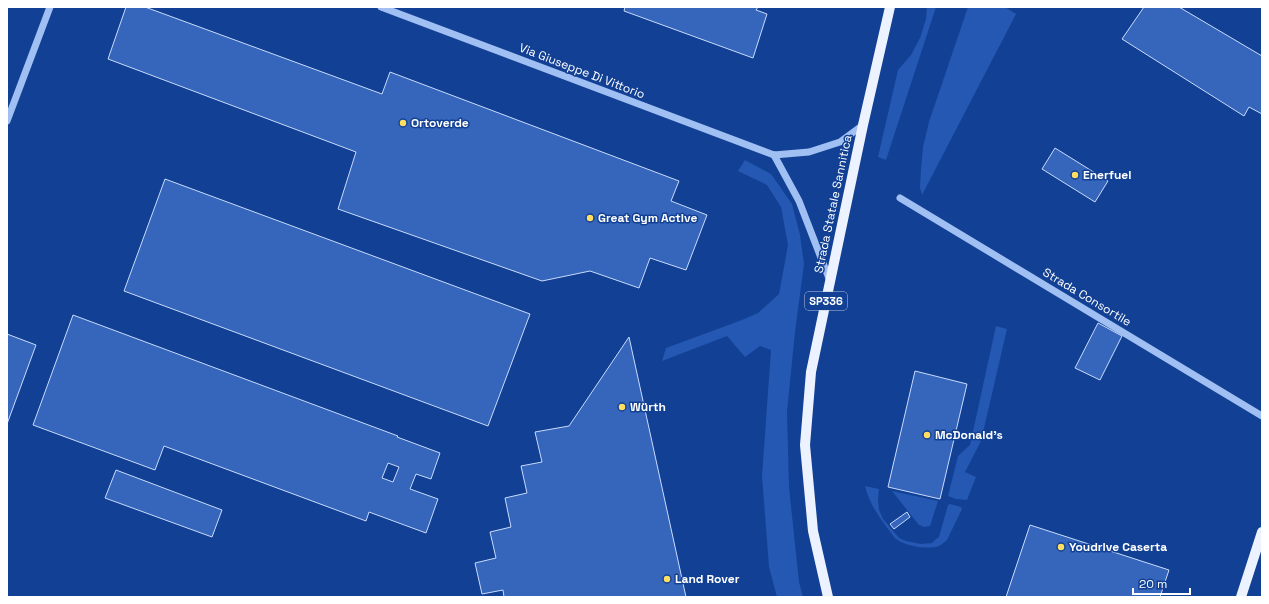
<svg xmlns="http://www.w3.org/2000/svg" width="1269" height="604" viewBox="0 0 1269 604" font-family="'Space Grotesk',sans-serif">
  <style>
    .green { fill: #2458b3 }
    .building { fill: #3666bb; stroke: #c8dbfd; fill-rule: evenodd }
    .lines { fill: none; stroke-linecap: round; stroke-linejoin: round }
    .minor { stroke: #a0bff3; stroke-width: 7 }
    .major { stroke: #ecf2ff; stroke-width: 10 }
    .poi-dot { fill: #ffde62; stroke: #124094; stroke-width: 1.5 }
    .labels { text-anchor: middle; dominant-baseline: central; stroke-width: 3; stroke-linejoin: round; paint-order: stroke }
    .shield { fill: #124094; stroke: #b8c6df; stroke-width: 1 }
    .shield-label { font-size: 11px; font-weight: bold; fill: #fff }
    .street-label { font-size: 12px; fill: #fff; stroke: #124094 }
    .poi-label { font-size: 12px; font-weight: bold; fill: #fff; stroke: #124094; text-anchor: start }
  </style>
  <rect width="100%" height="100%" fill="#124094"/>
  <g class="green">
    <path d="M927 7H936L886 160 878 157 898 70 911 55 920 38 926 19Z"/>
    <path d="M968 7H1005L1016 14 922 195 920 188 921 169 923 147 929 122Z"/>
    <path d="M745 160 771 174 792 204 800 235 804 264 795 332 787 412 789 487 799 582 803 597H777L769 567 762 476 771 350 760 346 745 357 727 336 662 361 666 348 742 320 758 313 779 294 788 245 781 207 767 185 738 171Z"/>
    <path d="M996 326 1007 329 981 441 965 472 976 477 967 500 956 499 948 496 958 456 970 445Z"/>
    <path d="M865 486 879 489 878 499 879 510 883 519 899 538 906 541 921 544 932 543 935 540 939 537 948 505 950 504 961 507 962 509 947 540C945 542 942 544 939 546 928 550 903 546 895 538 883 522 870 507 865 486Z"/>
    <path d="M892 491 938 501 930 526 924 527 919 525Z"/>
  </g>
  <g class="building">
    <path d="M126 7H145L382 94 390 72 679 181 671 201 707 215 686 270 650 258 639 288 590 271 542 281 338 209 356 152 108 59Z"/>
    <path d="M625 7H758L756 10 767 14 753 58 624 11Z"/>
    <path d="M1144 7H1179L1262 56V114L1249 107 1244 116 1122 39Z"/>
    <path d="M1055 148 1108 181 1095 202 1042 169Z"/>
    <path d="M165 179 530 314 488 426 124 291Z"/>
    <path d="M73 315 398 436 397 437 440 453 431 479 416 474 410 489 438 499 426 533 369 512 366 521 164 446 155 470 33 425ZM388 463 399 467 393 482 382 478Z"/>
    <path d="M1098 323 1122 336 1100 380 1075 368Z"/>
    <path d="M7 334 36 345 7 424Z"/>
    <path d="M629 337 686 597H504L503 590 482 594 475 563 496 558 490 532 511 527 505 498 527 493 521 466 542 462 535 432 569 426Z"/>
    <path d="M915 371 967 384 940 499 888 487Z"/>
    <path d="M116 470 222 510 212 537 105 498Z"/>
    <path d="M907 512 910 517 894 529 890 524Z"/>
    <path d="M1030 525 1169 570 1160 597H1006Z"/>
  </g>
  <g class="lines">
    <g class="minor">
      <path d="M381 7 774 155 809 152 840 142 863 125"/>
      <path d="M7 121 50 7"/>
      <path d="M774 155 799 201 830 281"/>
      <path d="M900 198 1262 416"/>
    </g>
    <g class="major">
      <path d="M828 597 813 531 805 445 811 372 863 125 890 7"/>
      <path d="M1241 597 1262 532"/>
    </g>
  </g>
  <g class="poi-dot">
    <circle cx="403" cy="123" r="4"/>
    <circle cx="1075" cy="175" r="4"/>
    <circle cx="590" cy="218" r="4"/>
    <circle cx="622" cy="407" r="4"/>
    <circle cx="927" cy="435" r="4"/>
    <circle cx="1061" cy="547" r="4"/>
    <circle cx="667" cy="579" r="4"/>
  </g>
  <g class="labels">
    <rect class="shield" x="805" y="292" width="42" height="18" rx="3"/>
    <g class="shield-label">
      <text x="826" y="301">SP336</text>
    </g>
    <g class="street-label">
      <text transform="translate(582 71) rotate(21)">Via Giuseppe Di Vittorio</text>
      <text transform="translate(833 204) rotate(-78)">Strada Statale Sannitica</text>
      <text transform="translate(1087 297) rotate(31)">Strada Consortile</text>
    </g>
    <g class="poi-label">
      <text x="411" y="123">Ortoverde</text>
      <text x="1083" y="175">Enerfuel</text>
      <text x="598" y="218">Great Gym Active</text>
      <text x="630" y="407">Würth</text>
      <text x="935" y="435">McDonald's</text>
      <text x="1069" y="547">Youdrive Caserta</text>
      <text x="675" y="579">Land Rover</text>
    </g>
  </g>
  <rect width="1269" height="604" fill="none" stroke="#ffffff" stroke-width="16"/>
  <path d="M1133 588v6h57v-6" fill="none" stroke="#ffffff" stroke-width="2"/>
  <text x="1139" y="588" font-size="12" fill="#ffffff" stroke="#124094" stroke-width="3" paint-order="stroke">20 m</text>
</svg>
